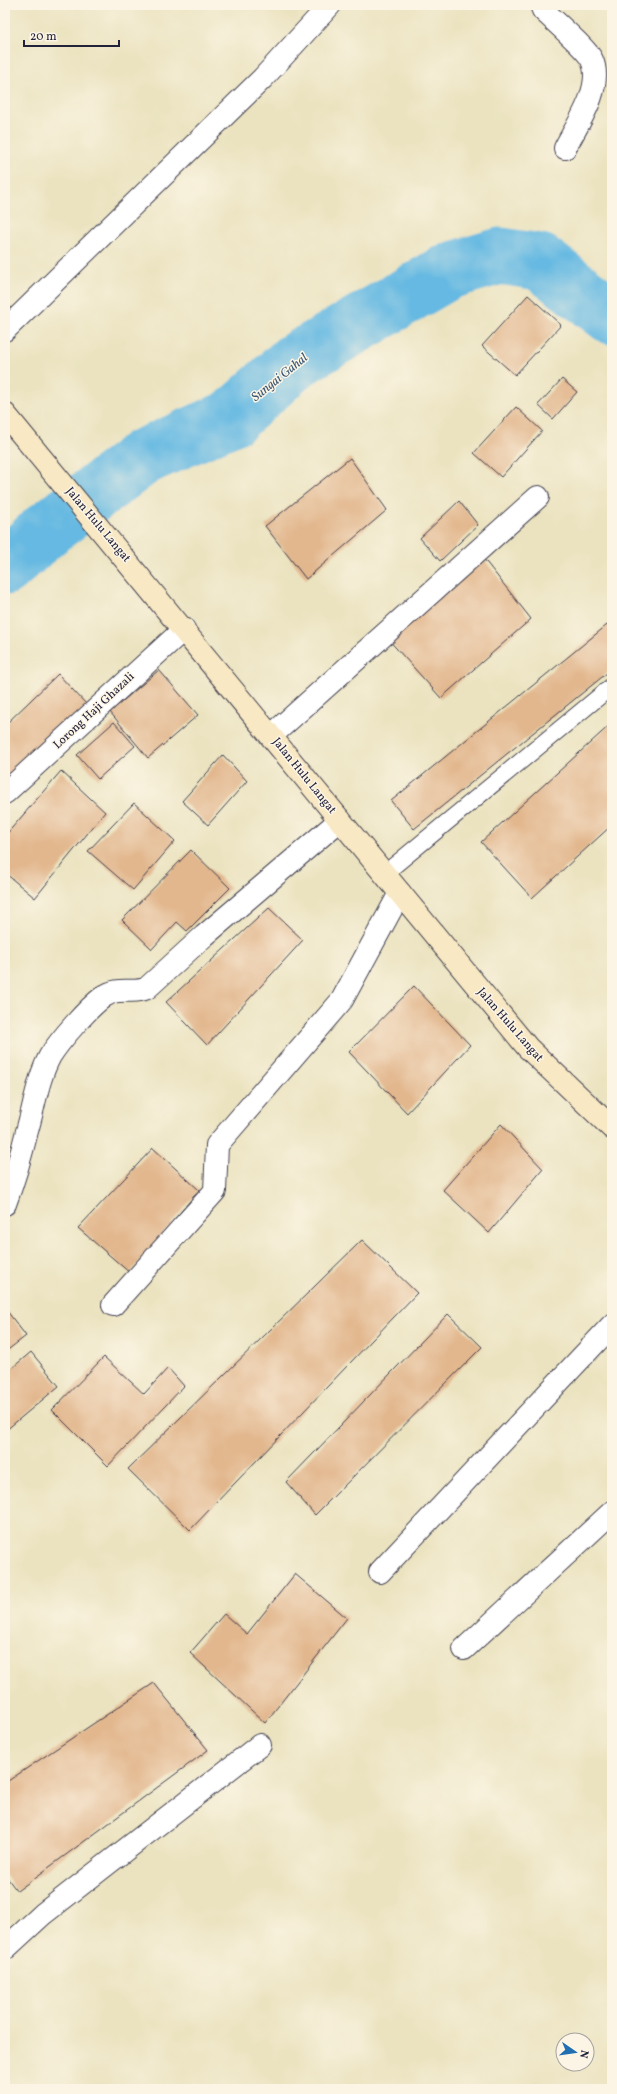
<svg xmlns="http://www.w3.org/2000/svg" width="617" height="2094" viewBox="0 0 617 2094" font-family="Vollkorn,serif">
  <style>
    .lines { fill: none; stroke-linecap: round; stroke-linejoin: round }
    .river { stroke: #66b9e2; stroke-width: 57 }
    .building { fill: #e2b78e }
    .lane-casing { stroke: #403f4f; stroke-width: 18 }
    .street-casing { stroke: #403f4f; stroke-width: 24 }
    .secondary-casing { stroke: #403f4f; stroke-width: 24 }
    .lane { stroke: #fff; stroke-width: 16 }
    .street { stroke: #fff; stroke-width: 22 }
    .secondary { stroke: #f8e8c3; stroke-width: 22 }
    .labels { text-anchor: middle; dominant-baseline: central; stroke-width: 3; stroke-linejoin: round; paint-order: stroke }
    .street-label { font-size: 12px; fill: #22223b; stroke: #fcf5e5 }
    .water-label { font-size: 13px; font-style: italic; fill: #3a5775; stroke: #fcf5e5 }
  </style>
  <rect width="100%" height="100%" fill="#fcf5e5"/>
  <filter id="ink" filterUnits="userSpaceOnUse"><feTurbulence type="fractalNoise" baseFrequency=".025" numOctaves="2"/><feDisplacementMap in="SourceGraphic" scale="8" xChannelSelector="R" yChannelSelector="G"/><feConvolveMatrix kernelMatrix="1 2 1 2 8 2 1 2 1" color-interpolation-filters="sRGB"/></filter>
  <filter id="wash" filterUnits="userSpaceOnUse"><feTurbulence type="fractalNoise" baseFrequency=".012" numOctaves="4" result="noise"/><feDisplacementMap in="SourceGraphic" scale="16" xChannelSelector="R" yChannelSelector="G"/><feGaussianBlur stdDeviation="0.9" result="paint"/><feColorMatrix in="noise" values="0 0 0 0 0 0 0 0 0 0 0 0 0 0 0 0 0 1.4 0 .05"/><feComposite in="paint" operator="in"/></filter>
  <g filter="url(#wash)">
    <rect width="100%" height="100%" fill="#ebe3c0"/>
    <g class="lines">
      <path class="river" d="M5 567 46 530 143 457 233 417 295 361 449 271 500 256 540 262 612 316"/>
    </g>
    <g id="blocks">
      <g class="building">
        <path d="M528 295 561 325 515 375 482 346Z"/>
        <path d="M562 379 577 392 553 419 538 405Z"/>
        <path d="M516 407 542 431 501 477 474 453Z"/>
        <path d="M350 458 387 510 306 579 265 526Z"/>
        <path d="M459 501 478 525 440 561 420 538Z"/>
        <path d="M483 558 531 619 441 698 387 638Z"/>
        <path d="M612 621V669L414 829 391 801Z"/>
        <path d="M159 670 198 715 148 758 110 712Z"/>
        <path d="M58 674 87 705 11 779 5 773V725Z"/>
        <path d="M114 722 135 746 98 779 77 755Z"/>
        <path d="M612 723V825L532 898 481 842Z"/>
        <path d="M223 755 247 781 208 825 182 801Z"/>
        <path d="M61 771 105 812 35 898 5 873V836Z"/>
        <path d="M134 803 175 841 133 890 88 851Z"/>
        <path d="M191 850 230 888 187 931 177 922 152 949 122 920Z"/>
        <path d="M269 908 303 940 207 1045 166 1002Z"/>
        <path d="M414 986 470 1045 407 1113 349 1052Z"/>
        <path d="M501 1124 543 1169 489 1233 443 1190Z"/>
        <path d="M153 1148 199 1190 130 1273 78 1228Z"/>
        <path d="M362 1240 417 1293 190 1530 128 1469Z"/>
        <path d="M7 1311 26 1336 5 1352V1312Z"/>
        <path d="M448 1314 482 1347 315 1515 286 1482Z"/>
        <path d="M31 1352 59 1386 5 1431V1374Z"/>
        <path d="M104 1357 144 1394 168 1368 184 1386 108 1466 52 1410Z"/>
        <path d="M295 1574 347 1618 265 1723 190 1653 224 1614 247 1634Z"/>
        <path d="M154 1683 208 1750 17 1891 5 1875V1783Z"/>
      </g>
    </g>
  </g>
  <g filter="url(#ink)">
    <use href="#blocks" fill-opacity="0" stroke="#403f4f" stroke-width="1"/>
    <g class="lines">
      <g class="lane-casing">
        <path id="lane" d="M384 874 612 686"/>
      </g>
      <g class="street-casing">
        <g id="street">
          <path d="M541 5 543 10C553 20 587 49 592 60 604 87 577 125 565 148"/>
          <path d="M5 330 263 78 330 5"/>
          <path d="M271 736 538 497"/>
          <path d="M5 793 184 629"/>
          <path d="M5 1204C14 1180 21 1156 27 1131 34 1107 38 1078 50 1056 60 1040 88 1008 103 997 120 985 133 995 147 988L204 936 340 820"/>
          <path d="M113 1305 215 1191 217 1145 342 1000 400 893"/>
          <path d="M380 1572 612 1325"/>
          <path d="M464 1649 612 1512"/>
          <path d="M5 1949 43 1914 260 1745"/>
        </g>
      </g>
      <g class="secondary-casing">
        <path id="secondary" d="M5 414 528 1048 612 1128"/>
      </g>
      <use href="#lane" class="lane"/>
      <use href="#street" class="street"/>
      <use href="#secondary" class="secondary"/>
    </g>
  </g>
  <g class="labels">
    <g class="street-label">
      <text transform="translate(98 525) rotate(50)">Jalan Hulu Langat</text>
      <text transform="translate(94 711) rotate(-43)">Lorong Haji Ghazali</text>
      <text transform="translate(304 776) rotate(51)">Jalan Hulu Langat</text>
      <text transform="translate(510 1025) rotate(49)">Jalan Hulu Langat</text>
    </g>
    <g class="water-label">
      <text transform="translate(280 378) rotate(-39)">Sungai Gahal</text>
    </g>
  </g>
  <rect width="617" height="2094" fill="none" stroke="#fcf5e5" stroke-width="20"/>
  <g transform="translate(575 2052) rotate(103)"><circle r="19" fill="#fcf5e5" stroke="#a5a1a1"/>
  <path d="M0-3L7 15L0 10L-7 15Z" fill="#1f6fb2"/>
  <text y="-6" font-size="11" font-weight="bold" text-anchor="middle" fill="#22223b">N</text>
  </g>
  <path d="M24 40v6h95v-6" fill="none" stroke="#22223b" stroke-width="2"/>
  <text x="30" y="40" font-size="12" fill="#22223b" stroke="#fcf5e5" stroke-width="3" paint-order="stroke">20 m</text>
</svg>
